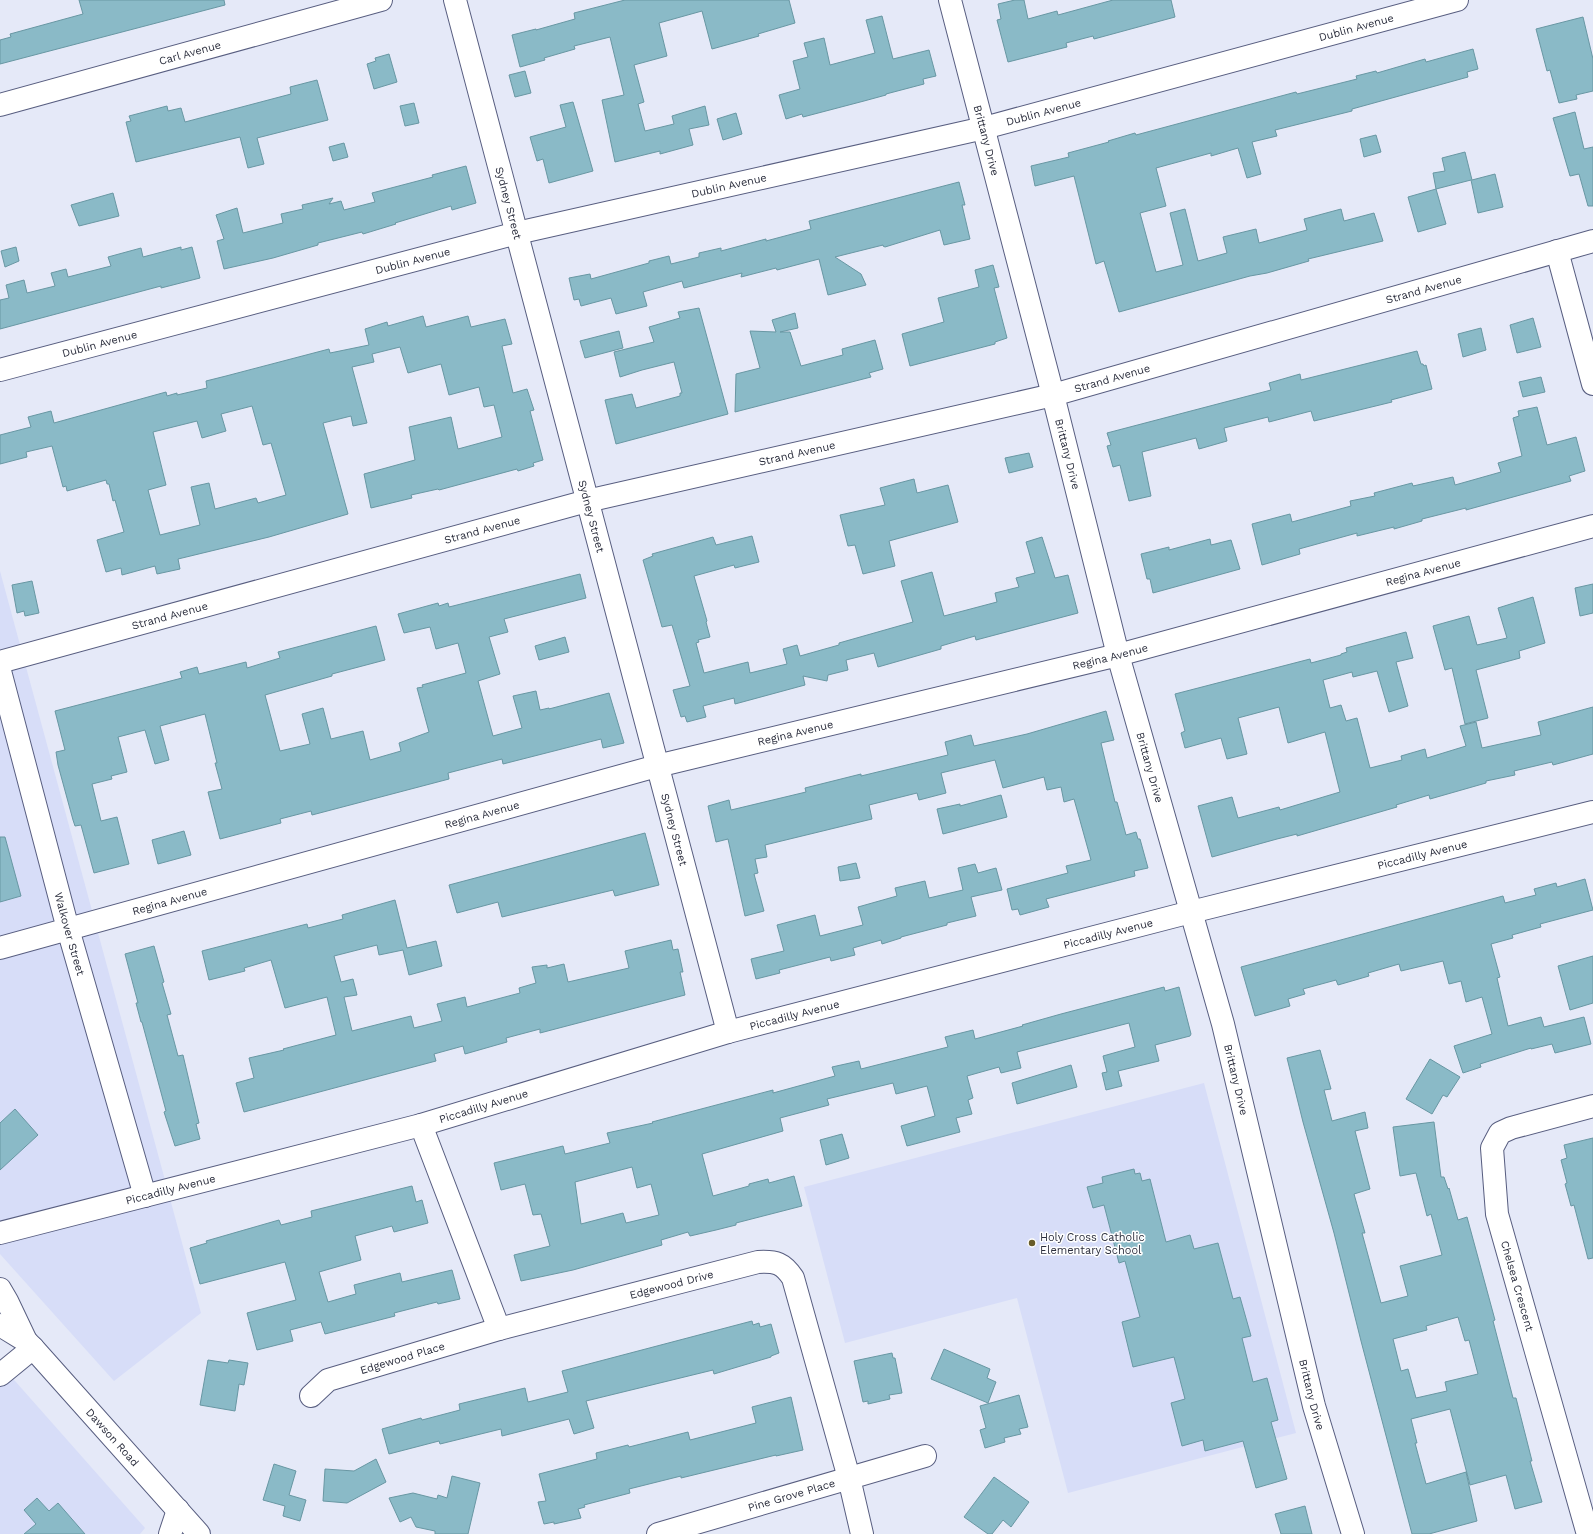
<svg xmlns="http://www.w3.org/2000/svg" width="1593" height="1534" viewBox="0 0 1593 1534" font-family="'Work Sans',sans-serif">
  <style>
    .built { fill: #d7ddf8 }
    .building { fill: #8abac7; stroke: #6897a3; fill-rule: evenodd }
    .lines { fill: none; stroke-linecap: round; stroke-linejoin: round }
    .minor-casing { stroke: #585e80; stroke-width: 24 }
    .major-casing { stroke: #585e80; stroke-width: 24 }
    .minor { stroke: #fff; stroke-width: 22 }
    .major { stroke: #fff; stroke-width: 22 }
    .poi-dot { fill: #685c29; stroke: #fff; stroke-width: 1.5 }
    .labels { text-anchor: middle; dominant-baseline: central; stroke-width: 3; stroke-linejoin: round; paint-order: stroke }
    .street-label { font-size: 11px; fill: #2b2e3d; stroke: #fff }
    .poi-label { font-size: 11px; fill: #2b2e3d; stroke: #fff; text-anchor: start }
  </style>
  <rect width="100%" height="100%" fill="#e5e9f8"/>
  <g class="built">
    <path d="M0 571 201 1313 114 1381 0 1254Z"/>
    <path d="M1204 1083 1296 1433 1068 1493 1017 1298 845 1343 804 1187Z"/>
    <path d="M0 1364 145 1528 140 1534H0Z"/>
  </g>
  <g class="building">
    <path d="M79 0H224L225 5 0 64V40L11 37 10 34 83 14Z"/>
    <path d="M625 0H789L795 23 758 34 759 36 712 49 702 11 659 23 667 56 634 65 644 102 638 104 645 131 674 124 672 116 705 106 709 125 689 129 693 145 660 154V151L615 162 602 100 624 95 610 37 574 46 575 49 544 58 545 60 520 67 512 35 536 29V30L575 19 574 13Z"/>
    <path d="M1015 0H1024L1028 19 1057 11 1058 15 1113 0H1171L1175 17 1094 39 1093 36 1066 43 1067 47 1008 62 997 20 1001 19 998 4Z"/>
    <path d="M882 16 893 59 929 50 936 76 923 79 924 84 886 94V95L864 101 803 117 802 114 786 119 779 95 800 89 793 61 808 57 804 43 824 38 830 65 875 53 866 20Z"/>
    <path d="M1583 17 1593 59V91L1576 95 1577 99 1559 103 1550 70 1547 71 1536 29Z"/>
    <path d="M1473 49 1478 69 1467 72 1468 77 1352 109V111L1275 130 1277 136 1252 142 1261 174 1247 178 1238 148 1211 156V153L1156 168 1166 206 1140 213 1156 272 1183 265 1170 213 1185 209 1198 261 1227 253 1223 237 1256 229 1259 243 1307 230 1304 219 1341 209 1344 221 1374 213 1383 241 1308 259 1309 261 1267 273 1250 276 1119 312 1104 261 1096 264 1074 176 1035 186 1031 166 1069 157 1068 153 1109 142 1108 141 1135 133 1136 135 1296 92 1297 94 1357 79 1356 76 1376 71 1377 73 1425 59 1426 62Z"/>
    <path d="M389 54 397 82 374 89 367 64 376 61 375 58Z"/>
    <path d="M525 71 531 93 515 97 509 75Z"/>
    <path d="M317 80 328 120 257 138 264 164 248 168 240 137 136 162 126 122 131 121 129 116 167 106 168 111 181 108 185 122 291 94 290 87Z"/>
    <path d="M573 102 593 171 549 183 543 159 537 161 530 137 566 127 560 105Z"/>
    <path d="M414 103 419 123 405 126 400 106Z"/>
    <path d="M1575 112 1584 149 1593 147V206H1588L1579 174 1570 176 1553 118Z"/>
    <path d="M736 113 742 134 723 140 717 119Z"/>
    <path d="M1376 135 1381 152 1364 157 1360 139Z"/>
    <path d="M344 143 348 157 333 161 329 147Z"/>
    <path d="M1465 152 1472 180 1495 174 1503 207 1478 213 1471 180 1436 189 1433 173 1445 171 1442 158Z"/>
    <path d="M466 166 476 203 452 210 451 206 395 223 396 224 363 234 362 232 318 243V245L273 258 224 269 217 241 224 239 216 215 237 208 243 233 283 223 281 214 303 209 302 205 333 198 329 204 341 201 344 210 375 202 372 193 433 177 432 175Z"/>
    <path d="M959 182 965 205H962L970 239 944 245 940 230 885 247 883 246V245L835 257 861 274 866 285 828 295 819 259 777 270 776 268 741 277 742 273 684 288 682 281 643 292 647 306 616 314 611 298 581 306 579 299 574 300 569 278 590 274 591 279 649 263V261L669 256 671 264 699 257V253L721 248V251L766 239V241L811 229 809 221Z"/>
    <path d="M1436 189 1446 224 1418 232 1408 197Z"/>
    <path d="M113 193 119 216 79 226 71 205Z"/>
    <path d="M16 247 19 261 5 267 1 251Z"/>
    <path d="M181 247V250L192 247 200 278 161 288V286L0 329V300L9 298 6 285 24 280 27 293 55 286 51 273 66 269 68 277 111 266 108 257 141 248 143 257Z"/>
    <path d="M993 265 999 287 994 288 1007 338 995 342V344L910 366 902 334 944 322 938 298 979 287 975 270Z"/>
    <path d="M699 308 728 414 616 444 605 400 632 394 636 408 680 396V393H682L674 362 642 370 620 377 614 352 654 342 649 327 680 318 678 312Z"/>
    <path d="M795 313 798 328 780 332H790L801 366 843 355 842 349 875 340 883 369 869 373 871 377 735 412 736 374 760 368 750 331 776 332 772 320Z"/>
    <path d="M423 316 426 327 468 316 471 327 505 319 512 344 502 346 513 393 527 389 534 410 530 411 543 460 533 463 534 466 518 471 517 469 439 490 438 489 411 495 412 498 371 508 364 474 415 460 409 427 451 417 458 449 502 437 494 405 484 407 479 387 449 395 441 364 408 373 400 347 372 354 374 362 352 367 367 423 353 426 351 416 323 423 348 514 269 537 178 559 180 569 157 574 155 566 122 575 121 568 106 572 97 540 124 532 115 500 113 501 109 484H107L106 480 67 491 66 486 63 487 52 446 26 452 27 457 0 464V435L31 427 28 417 51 411 54 423 166 392 167 396 177 393V395L207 388 206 381 226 376 329 349 330 353 369 345 365 329 387 322 388 326ZM252 406 263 445 271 443 286 495 258 503 256 498 215 509 209 483 191 487 200 525 160 535 148 490 166 485 153 432 197 421 202 438 226 431 221 414Z"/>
    <path d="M1533 318 1541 347 1517 353 1510 325Z"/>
    <path d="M1481 328 1486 350 1463 357 1458 334Z"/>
    <path d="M619 331 623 348 585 358 580 341Z"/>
    <path d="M1417 351 1421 364H1423L1424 366 1426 365 1432 389 1391 400 1392 402 1314 421 1311 411 1269 422 1268 417 1224 428 1227 441 1199 449 1196 438 1142 452 1151 496 1129 501 1120 465 1113 467 1107 446 1111 445 1107 433 1271 390 1269 383 1300 374 1301 380Z"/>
    <path d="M1541 377 1545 392 1523 397 1519 382Z"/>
    <path d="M1537 407 1547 445 1576 437 1585 471 1569 476 1571 481 1466 510V508L1422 519V521L1394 529V527L1357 536V533L1299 549 1300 554 1262 565 1252 524 1290 514 1292 522 1351 506 1350 501 1375 496 1374 493 1412 483 1413 486 1453 477 1455 485 1501 472 1498 463 1522 456 1513 418 1519 416 1518 411Z"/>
    <path d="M1029 453 1033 467 1009 473 1005 458Z"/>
    <path d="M914 479 917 493 948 485 958 522 889 541 895 566 863 574 855 545 848 546 840 515 885 505 880 488Z"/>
    <path d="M752 536 759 562 735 568 734 565 694 576 707 621 706 622 710 637 698 640 699 642 696 643 704 673 748 662 750 673 787 664 783 649 797 645 800 656 839 645V643L913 622 901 581 932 572 944 616 997 602 995 593 1019 587 1016 578 1035 573 1026 542 1042 537 1055 578 1068 575 1078 613 976 640 975 636 941 646V649L878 667 874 653 846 660 848 670 828 675 827 681 803 676 805 685 735 704 734 698 703 706 706 717 687 722 685 716 681 717 673 690 690 686 672 625 662 627 643 560 653 556 652 554 713 537 716 545Z"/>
    <path d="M1210 539 1211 545 1231 540 1240 569 1153 593 1150 579H1147L1141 554 1169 547V550Z"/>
    <path d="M580 574 586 598 504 619 508 632 489 637 500 674 478 681 493 736 522 728 513 696 536 691 540 710 549 708V709L609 693 624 743 603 748 601 739 503 764 502 759 448 773 449 779 312 815 311 811 280 819 281 823 220 839 208 792 222 789 215 763H217L205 714 160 726 169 760 155 764 145 730 118 737 127 772 111 776 112 779 92 784 101 821 117 817 129 864 94 873 81 825 75 826 73 820 58 765 56 752 65 750 55 711 182 678 180 672 197 667 199 674 246 662 247 668 280 658 278 652 376 626 385 660 332 674V676L265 695 280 751 310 744 302 714 323 708 331 739 363 731 370 760 401 751 399 743 429 732 417 688 423 687 422 685 466 673 458 643 436 649 430 627 404 633 398 614 438 603 439 606 448 603 449 607Z"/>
    <path d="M32 581 39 613 25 616 24 611 17 613 12 585Z"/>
    <path d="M1593 584V613L1580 616 1575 588Z"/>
    <path d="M1533 597 1545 643 1519 651 1520 658 1476 670 1488 718 1465 724 1452 668 1445 670 1433 626 1469 616 1477 645 1507 638 1498 608Z"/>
    <path d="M1406 632 1413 658 1396 662 1408 706 1389 712 1377 671 1353 677 1352 672 1323 680 1330 708 1341 705 1346 721 1357 718 1370 768 1402 760 1401 756 1425 749 1427 758 1466 746 1460 726 1476 722 1482 748 1541 735 1538 722 1593 707V754L1553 765 1552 762 1514 771 1515 775 1486 781V783L1430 799 1429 795 1396 805 1397 807 1297 836V834L1277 839 1212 857 1198 806 1232 797 1238 818 1279 807 1280 810 1340 792 1325 732 1288 743 1279 707 1238 718 1247 754 1227 759 1221 738 1185 748 1181 733 1185 731 1175 694 1310 659 1311 663 1341 655V654L1347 652 1346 648Z"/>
    <path d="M565 637 569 652 539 660 535 646Z"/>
    <path d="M1106 711 1114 740 1101 743 1115 802H1117L1126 835 1136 832 1138 839H1140L1148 868 1134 871 1135 876 1046 899 1049 907 1020 915 1018 909 1012 910 1007 889 1068 873 1066 866 1091 860 1074 799 1064 802 1061 787 1047 790 1044 777 1003 788 995 760 941 773 946 793 919 800 917 793 869 805 872 819 765 845 767 857 755 859 758 873 754 874 764 911 745 916 728 839 716 842 708 806 729 800 731 810 806 792 805 788 861 774V776L948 755 945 742 971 735 974 746 1027 734Z"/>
    <path d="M1001 795 1007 817 943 834 937 809 960 804V806Z"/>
    <path d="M184 831 191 855 158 864 152 840Z"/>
    <path d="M645 833 659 885 615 896 613 890 502 917 498 902 457 913 449 885Z"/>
    <path d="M0 837H5L21 896 0 902Z"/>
    <path d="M856 863 860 878 840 881 838 867Z"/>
    <path d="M975 864 978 873 996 868 1002 890 971 897 976 916 947 923V925L901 937V938L882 944 881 940 853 948 855 955 831 961 830 957 779 970 780 973 756 979 751 959 784 951 777 925 815 915 820 936 863 925 858 907 897 896 895 888 925 881 929 898 963 890 958 868Z"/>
    <path d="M1585 879 1593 910 1540 924 1541 927 1512 935 1513 938 1491 944 1500 977 1497 978 1508 1026 1541 1017 1544 1027 1584 1017 1591 1044 1555 1053 1552 1044 1531 1049V1048L1480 1064 1481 1067 1463 1073 1454 1046 1492 1034 1482 997 1466 1002 1461 981 1449 984 1443 961 1401 971 1399 964 1368 973 1369 976 1338 985 1336 980 1303 989 1305 994 1288 999 1290 1006 1255 1016 1241 967 1503 896 1505 903 1536 895 1534 889 1556 883 1557 887Z"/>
    <path d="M395 900 407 948 436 941 442 966 409 975 403 950 379 955 377 945 334 956 341 982 353 979 357 995 344 997 352 1031 411 1016 414 1028 442 1021 437 1004 465 997 467 1007 520 993 519 988 536 983 532 967 547 965V968L564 964 568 982 629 968 625 951 671 940 673 950 678 949 683 972H680L685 995 540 1033V1029L506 1038 507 1042 465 1054 463 1046 434 1054 436 1061 244 1112 236 1083 254 1078 249 1058 284 1050 283 1049 336 1035 327 997 285 1008 271 960 244 968 245 971 209 980 202 951 307 924 308 928 343 919 342 915Z"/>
    <path d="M154 946 164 982 162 983 171 1014 167 1015 178 1056 183 1055 199 1123 196 1124 200 1139 175 1146 164 1112 166 1111 142 1022H141L136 1003H138L125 954Z"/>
    <path d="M1593 956V1003L1570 1010 1558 966Z"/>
    <path d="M1164 987 1165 991 1179 987 1191 1034 1190 1036 1155 1045 1159 1061 1118 1071 1122 1086 1106 1090 1102 1073 1107 1072 1103 1056 1135 1047 1129 1023 1017 1052 1021 1068 1001 1073 999 1067 967 1076 973 1098 968 1100 972 1114 956 1118 960 1132 907 1146 901 1126 935 1116 927 1086 896 1094 893 1083 827 1099 829 1105 780 1118 783 1131 702 1154 713 1196 749 1186V1184L768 1179 769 1183 794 1176 802 1206 736 1223V1225L716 1230 690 1236 688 1232 661 1240 662 1245 573 1270 521 1281 514 1255 550 1246 541 1214 533 1215 525 1184 501 1190 494 1163 563 1146 565 1154 610 1143 607 1133 653 1123 652 1122 773 1090V1093L835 1076 832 1067 859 1061 861 1069 948 1047 945 1037 973 1030 975 1039 1023 1026 1022 1025 1061 1014ZM632 1167 637 1188 651 1184 659 1215 626 1223 623 1213 581 1224 575 1182Z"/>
    <path d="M1320 1050 1331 1089 1324 1090 1332 1121 1365 1112 1368 1128 1355 1131 1370 1189 1354 1194 1365 1233H1362L1381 1303 1408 1296 1400 1266 1442 1255 1431 1214 1427 1216 1416 1173 1400 1176 1393 1127 1434 1122 1441 1177H1444L1448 1189 1449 1188 1458 1220 1467 1217 1495 1320 1493 1321 1513 1398H1516L1532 1461H1530L1542 1502 1515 1509 1506 1475 1470 1485 1450 1409 1411 1419 1417 1443H1415L1426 1484 1466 1472 1477 1521 1429 1534H1412L1361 1341 1334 1233 1303 1122 1287 1058ZM1458 1317 1465 1341 1469 1340 1478 1374 1445 1382 1447 1391 1416 1398 1408 1369 1401 1371 1393 1339 1427 1330 1426 1326Z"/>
    <path d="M1430 1059 1460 1077 1447 1097 1443 1095 1432 1114 1406 1099Z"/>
    <path d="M1071 1065 1077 1087 1017 1104 1012 1083Z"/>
    <path d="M15 1109 38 1135 0 1170V1123Z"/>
    <path d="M842 1134 849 1158 826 1165 820 1140Z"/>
    <path d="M1593 1138V1258L1588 1259 1574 1205 1571 1206 1565 1184 1567 1183 1561 1160 1567 1158 1564 1145Z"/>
    <path d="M1134 1169 1135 1174 1140 1173 1142 1181 1150 1179 1166 1242 1190 1235 1194 1249 1218 1243 1233 1299 1240 1297 1251 1336 1242 1338 1253 1382 1267 1378 1278 1420 1271 1422 1287 1479 1256 1488 1243 1441 1205 1451 1203 1440 1182 1446 1171 1403 1185 1399 1174 1357 1133 1367 1122 1322 1140 1317 1125 1261 1119 1263 1104 1205 1093 1208 1087 1187 1103 1183 1102 1177Z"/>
    <path d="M412 1186 416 1202 422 1200 428 1223 394 1232 392 1226 355 1236 361 1260 319 1272 328 1302 356 1294 354 1285 400 1273 402 1282 452 1270 460 1299 438 1304 437 1302 394 1313 395 1316 325 1334 321 1322 290 1330 293 1341 257 1350 247 1313 296 1300 285 1262 200 1284 190 1248 207 1243 206 1241 279 1220 281 1225 312 1217 311 1211Z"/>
    <path d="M752 1321 753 1325 759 1323 760 1327 771 1324 779 1353 771 1356V1357L714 1374 713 1370 586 1401 594 1428 574 1434 569 1419 502 1436 501 1429 440 1444 439 1441 389 1454 382 1429 421 1418 422 1420 460 1410 459 1404 525 1388 528 1402 568 1392 562 1371Z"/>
    <path d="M944 1349 990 1369 987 1378 996 1382 988 1403 931 1379Z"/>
    <path d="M892 1353 893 1358H895L902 1393 889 1395 890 1399 868 1404V1401L863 1402 854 1361Z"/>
    <path d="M208 1360 228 1363 229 1360 248 1363 244 1385 239 1384 235 1411 200 1405Z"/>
    <path d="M1019 1395 1028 1427 1019 1429 1021 1434 1004 1438 1005 1442 985 1448 980 1430 986 1428 980 1406Z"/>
    <path d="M791 1397 803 1450 776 1456V1455L681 1478V1476L629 1489 630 1493 584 1505 585 1507 578 1509 581 1518 554 1524V1522L544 1524 538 1502 546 1501 539 1474 597 1459 596 1453 628 1445 629 1447 688 1432 690 1440 756 1423 752 1407Z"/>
    <path d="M376 1459 386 1482 347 1503 323 1501 325 1469 354 1471Z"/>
    <path d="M274 1464 296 1471 289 1495 306 1500 300 1521 283 1516 285 1506 263 1500Z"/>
    <path d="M452 1476 480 1483 468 1534H435V1531L416 1527 411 1517 400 1522 389 1498 413 1493 437 1499 438 1495 447 1498Z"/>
    <path d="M994 1477 1029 1502 1011 1527 1003 1520 992 1534H988L964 1517Z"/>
    <path d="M37 1498 49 1511 58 1503 85 1534H24L36 1524 24 1510Z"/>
    <path d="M1305 1506 1312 1534H1281L1275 1514Z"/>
  </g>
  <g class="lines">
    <g class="minor-casing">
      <g id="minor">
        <path id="s1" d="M455 0 728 1032"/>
        <path id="s2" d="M950 0 1053 395 1118 655 1223 1024 1314 1406 1353 1534"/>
        <path id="s3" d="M0 105 381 0"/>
        <path d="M1557 251 1593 384"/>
        <path id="s4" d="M0 370 517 233 984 128 1457 0"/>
        <path id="s5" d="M0 662 587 501 1053 395 1593 241"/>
        <path id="s6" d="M0 671 68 929 145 1196"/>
        <path id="s7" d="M0 948 657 766 1118 655 1593 526"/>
        <path d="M421 1125 499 1329"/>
        <path id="s8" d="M0 1233 421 1125 728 1032 1191 912 1593 812"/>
        <path d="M0 1375 33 1348"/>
        <path id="s9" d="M311 1396 328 1380 499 1329 758 1262C776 1261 783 1263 793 1278L849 1478 862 1534"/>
        <path d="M1587 1531 1497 1214 1492 1148 1500 1133 1511 1128 1593 1106"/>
        <path d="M170 1534 178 1510"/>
        <path id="s10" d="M658 1534 925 1456"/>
      </g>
    </g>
    <g class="major-casing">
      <g id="major">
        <path d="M0 1289 7 1301 26 1341"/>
        <path id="s11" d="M0 1325 26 1341 33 1348 199 1534"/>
      </g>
    </g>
    <use href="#minor" class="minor"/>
    <use href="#major" class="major"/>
  </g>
  <circle class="poi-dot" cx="1032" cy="1243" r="4"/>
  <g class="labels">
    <g class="street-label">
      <text stroke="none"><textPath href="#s4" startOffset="1399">Dublin Avenue</textPath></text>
      <text stroke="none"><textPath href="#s3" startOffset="197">Carl Avenue</textPath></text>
      <text stroke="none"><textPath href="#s4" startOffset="1075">Dublin Avenue</textPath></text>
      <text stroke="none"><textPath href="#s2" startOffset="145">Brittany Drive</textPath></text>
      <text stroke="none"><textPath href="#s4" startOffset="752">Dublin Avenue</textPath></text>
      <text stroke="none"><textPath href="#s1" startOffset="210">Sydney Street</textPath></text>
      <text stroke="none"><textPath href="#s4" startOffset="427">Dublin Avenue</textPath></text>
      <text stroke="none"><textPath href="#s5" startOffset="1472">Strand Avenue</textPath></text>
      <text stroke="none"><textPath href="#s4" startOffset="103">Dublin Avenue</textPath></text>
      <text stroke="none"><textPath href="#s5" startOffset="1148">Strand Avenue</textPath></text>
      <text stroke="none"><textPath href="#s5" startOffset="824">Strand Avenue</textPath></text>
      <text stroke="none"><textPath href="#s2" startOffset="469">Brittany Drive</textPath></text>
      <text stroke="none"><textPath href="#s1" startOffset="534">Sydney Street</textPath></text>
      <text stroke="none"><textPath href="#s5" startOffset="500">Strand Avenue</textPath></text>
      <text stroke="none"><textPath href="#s7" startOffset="1472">Regina Avenue</textPath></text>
      <text stroke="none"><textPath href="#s5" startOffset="176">Strand Avenue</textPath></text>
      <text stroke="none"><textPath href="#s7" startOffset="1148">Regina Avenue</textPath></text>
      <text stroke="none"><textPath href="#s7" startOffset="824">Regina Avenue</textPath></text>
      <text stroke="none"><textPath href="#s2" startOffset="793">Brittany Drive</textPath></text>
      <text stroke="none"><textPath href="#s7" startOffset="500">Regina Avenue</textPath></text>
      <text stroke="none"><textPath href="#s1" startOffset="858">Sydney Street</textPath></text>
      <text stroke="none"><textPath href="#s8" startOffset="1472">Piccadilly Avenue</textPath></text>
      <text stroke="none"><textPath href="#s7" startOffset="176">Regina Avenue</textPath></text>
      <text stroke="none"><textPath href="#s8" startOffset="1148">Piccadilly Avenue</textPath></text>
      <text stroke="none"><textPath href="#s6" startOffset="272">Walkover Street</textPath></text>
      <text stroke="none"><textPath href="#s8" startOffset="824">Piccadilly Avenue</textPath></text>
      <text stroke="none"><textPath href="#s2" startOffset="1117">Brittany Drive</textPath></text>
      <text stroke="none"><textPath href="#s8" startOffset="500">Piccadilly Avenue</textPath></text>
      <text stroke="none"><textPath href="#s8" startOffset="176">Piccadilly Avenue</textPath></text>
      <text stroke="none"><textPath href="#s9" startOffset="380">Edgewood Drive</textPath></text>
      <text transform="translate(1517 1286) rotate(74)">Chelsea Crescent</text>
      <text stroke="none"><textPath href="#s9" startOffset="101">Edgewood Place</textPath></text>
      <text stroke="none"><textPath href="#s2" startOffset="1441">Brittany Drive</textPath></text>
      <text stroke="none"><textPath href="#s11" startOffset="160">Dawson Road</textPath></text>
      <text stroke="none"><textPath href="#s10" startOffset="139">Pine Grove Place</textPath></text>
    </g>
    <g class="poi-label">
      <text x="1040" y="1237">Holy Cross Catholic<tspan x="1040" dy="13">Elementary School</tspan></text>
    </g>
  </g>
</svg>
